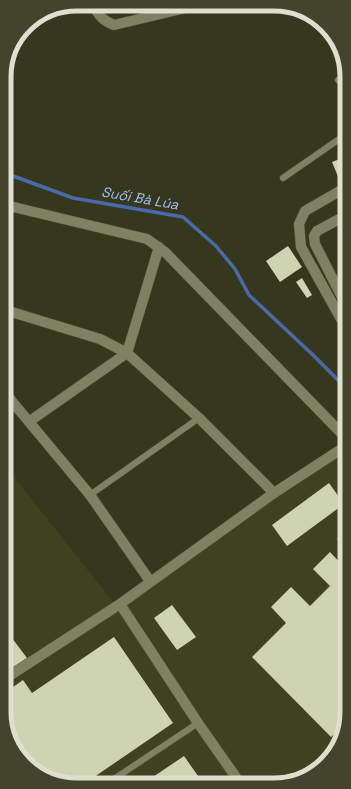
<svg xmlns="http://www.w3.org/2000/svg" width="351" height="789" viewBox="0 0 351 789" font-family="'Space Grotesk',sans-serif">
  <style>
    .built { fill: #3e421e }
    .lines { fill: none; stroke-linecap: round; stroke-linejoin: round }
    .stream { stroke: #496baa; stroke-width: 3.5 }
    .building { fill: #ced3b1 }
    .service-casing { stroke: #53553d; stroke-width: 7 }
    .minor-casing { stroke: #53553d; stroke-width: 11 }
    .service { stroke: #7e8263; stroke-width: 6 }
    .minor { stroke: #7e8263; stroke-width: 10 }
    .labels { text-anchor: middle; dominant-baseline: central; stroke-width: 4; stroke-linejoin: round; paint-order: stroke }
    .water-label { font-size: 14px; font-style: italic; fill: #a2bff4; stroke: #35381c }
    .rim { fill: none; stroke: #dde0cf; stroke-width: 5 }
  </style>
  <rect width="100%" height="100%" fill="#35381c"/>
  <g class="built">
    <path d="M346 451 347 717 329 760 293 782 245 783 201 720 125 605 278 496Z"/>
    <path d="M6 467 114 603 235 783 63 784 29 767 7 731Z"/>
  </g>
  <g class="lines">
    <path class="stream" d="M5 173 73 198 183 217 216 246 235 269 249 295 314 356 346 388"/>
  </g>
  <g class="building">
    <path d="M345 157V176L339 179 332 162Z"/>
    <path d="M288 246 302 267 280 282 266 261Z"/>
    <path d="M302 278 312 295 307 298 296 282Z"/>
    <path d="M329 483 344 504 287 546 272 525Z"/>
    <path d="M346 530V548L337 539Z"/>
    <path d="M330 552 346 569 347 717 344 724 331 737 252 657 286 623 271 607 291 587 310 606 330 586 313 569Z"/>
    <path d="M172 605 196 637 177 650 154 618Z"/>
    <path d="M6 630 27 658 6 673Z"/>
    <path d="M114 637 173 723 84 784H63L29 767 7 731 6 692 23 680 32 693Z"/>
    <path d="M184 756 203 783H144Z"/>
  </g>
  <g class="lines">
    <g class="service-casing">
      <g id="service">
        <path d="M338 80 345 87"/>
        <path d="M283 178 345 135"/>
        <path d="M90 495 199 418"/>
        <path d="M108 783 198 723"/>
      </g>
    </g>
    <g class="minor-casing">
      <g id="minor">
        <path d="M93 4C98 15 103 21 114 25L198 5"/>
        <path d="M345 188 305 211 299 224 301 247 345 326"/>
        <path d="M5 205 147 239 165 252 346 438"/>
        <path d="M345 216 317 231 314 236 315 244 345 303"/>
        <path d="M5 310 100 339 127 353 199 418 274 493"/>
        <path d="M5 393 90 495 150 581"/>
        <path d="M30 421 127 353 159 247"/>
        <path d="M120 604 198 723 240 783"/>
        <path d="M6 678 120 604 274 493 346 446"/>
      </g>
    </g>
    <use href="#service" class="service"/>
    <use href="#minor" class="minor"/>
  </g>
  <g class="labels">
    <g class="water-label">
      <text transform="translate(140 198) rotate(10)">Suối Bà Lúa</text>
    </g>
  </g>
  <path d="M0 0H351V789H0ZM77 11H274A66 66 0 0 1 340 77V712A66 66 0 0 1 274 778H77A66 66 0 0 1 11 712V77A66 66 0 0 1 77 11Z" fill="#42452a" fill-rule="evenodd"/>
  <path class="rim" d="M77 11H274A66 66 0 0 1 340 77V712A66 66 0 0 1 274 778H77A66 66 0 0 1 11 712V77A66 66 0 0 1 77 11Z"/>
</svg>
